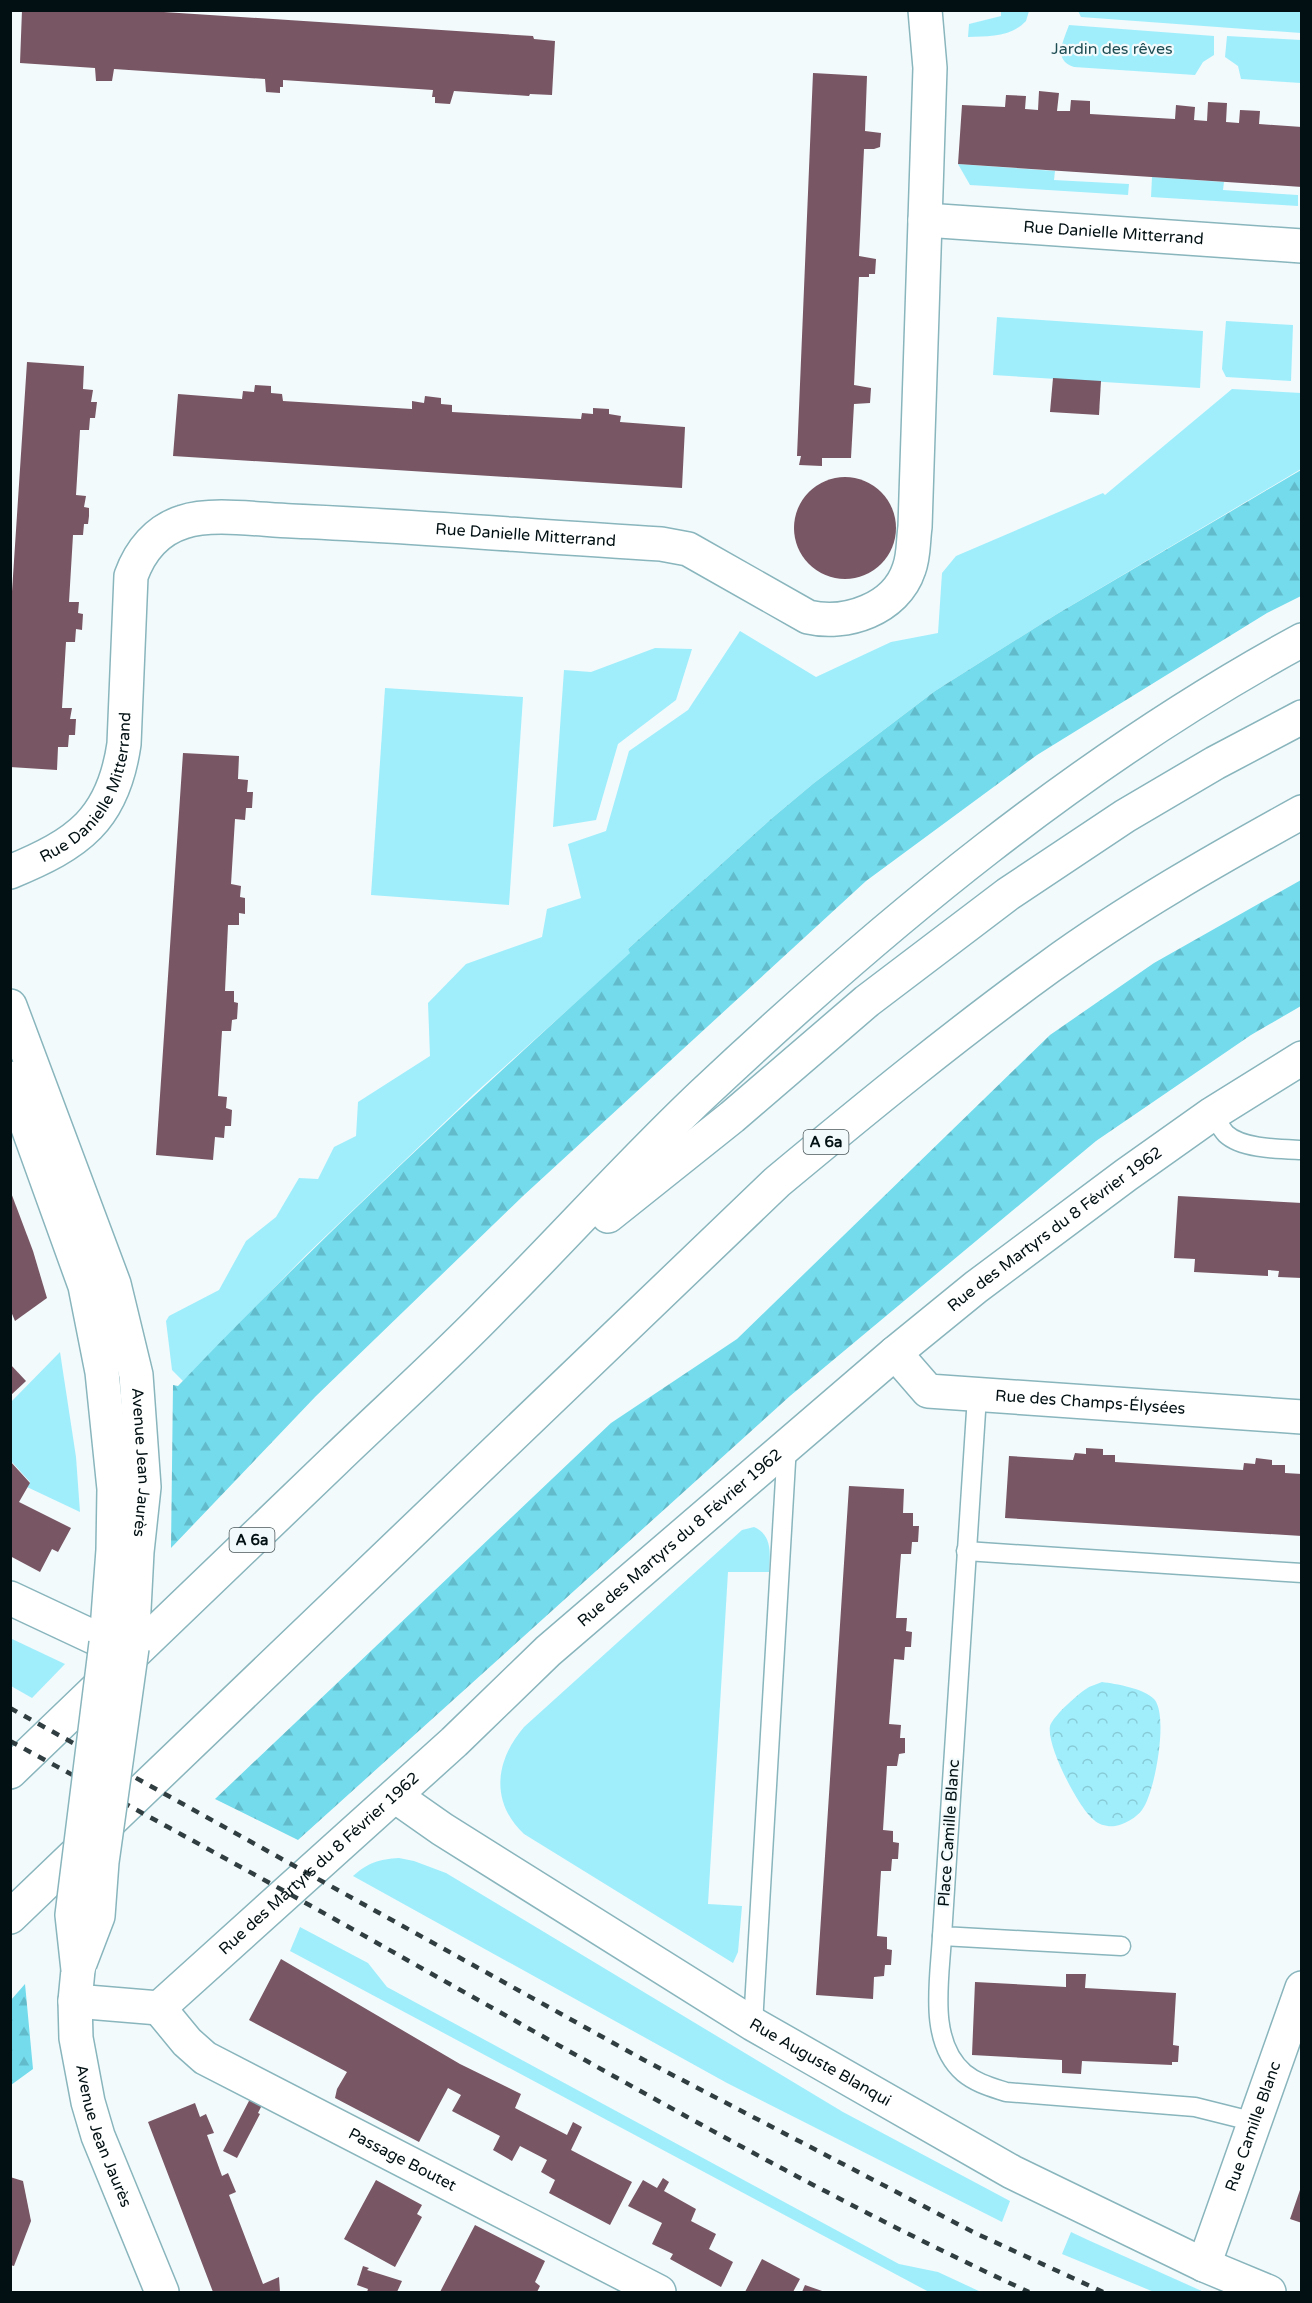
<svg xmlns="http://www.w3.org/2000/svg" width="1312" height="2303" viewBox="0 0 1312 2303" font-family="'Varela Round',sans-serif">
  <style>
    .green { fill: #a0eefc }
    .forest { fill: url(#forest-firs) }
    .park { fill: url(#park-crowns) }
    .building { fill: #785663 }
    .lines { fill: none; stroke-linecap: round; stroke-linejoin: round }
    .service-casing { stroke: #89b5bd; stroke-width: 21 }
    .minor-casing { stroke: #89b5bd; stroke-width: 36 }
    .secondary-casing { stroke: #89b5bd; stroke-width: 36 }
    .motorway-casing { stroke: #89b5bd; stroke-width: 36 }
    .service { stroke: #fff; stroke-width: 18 }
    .minor { stroke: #fff; stroke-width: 33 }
    .secondary { stroke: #fff; stroke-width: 33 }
    .motorway { stroke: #fff; stroke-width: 33 }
    .rail { stroke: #313e41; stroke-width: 4.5; stroke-dasharray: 8 8; stroke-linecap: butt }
    .secondary-bridge-casing { stroke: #89b5bd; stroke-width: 36; stroke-linecap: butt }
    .secondary-bridge { stroke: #fff; stroke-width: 33 }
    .labels { text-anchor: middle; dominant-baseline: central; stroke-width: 4.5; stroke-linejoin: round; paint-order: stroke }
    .shield { fill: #f2fafc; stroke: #4a5659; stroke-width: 1.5 }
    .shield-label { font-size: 15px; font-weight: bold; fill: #021013 }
    .park-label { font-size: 16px; fill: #1e4d54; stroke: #f2fafc }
    .street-label { font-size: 16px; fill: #021013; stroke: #f2fafc }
  </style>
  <defs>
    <pattern id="forest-firs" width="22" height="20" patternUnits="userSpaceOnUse" patternTransform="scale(1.5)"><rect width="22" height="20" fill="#73dbec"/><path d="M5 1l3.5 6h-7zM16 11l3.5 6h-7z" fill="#62bbca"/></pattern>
    <pattern id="park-crowns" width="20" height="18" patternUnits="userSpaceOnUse" patternTransform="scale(1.5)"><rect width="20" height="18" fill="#a0eefc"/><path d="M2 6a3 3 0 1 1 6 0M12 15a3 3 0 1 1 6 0" fill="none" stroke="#88cbd7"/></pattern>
  </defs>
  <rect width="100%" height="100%" fill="#f2fafc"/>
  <g class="green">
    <path d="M1001 11H1029L1026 21C1011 37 989 36 968 37L969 24 1001 16Z"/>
    <path d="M1078 11H1301V33L1081 17Z"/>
    <path d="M1069 25 1214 36V55L1203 62 1195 75 1074 67C1052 60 1064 40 1069 25Z"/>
    <path d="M1227 36 1301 40V83L1241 79 1238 66 1225 57Z"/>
    <path d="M958 164 1055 171 1054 180 1129 184 1128 195 970 185Z"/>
    <path d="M1152 177 1224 182 1223 190 1298 195V206L1151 197Z"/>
    <path d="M997 317 1203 331 1200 388 993 375Z"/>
    <path d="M1226 321 1293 325 1291 381 1226 377 1222 369Z"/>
    <path d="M1232 389 1301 393V469L1057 614 935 691 814 783 771 819 628 949 631 953 474 1094 306 1255 183 1381 172 1370 166 1321 169 1316 219 1290 246 1241 276 1217 299 1178 318 1179 334 1147 356 1136 358 1102 430 1056 428 1003 466 964 542 937 547 909 581 898 568 844 606 831 629 751 688 710 740 631 816 677 891 642 938 633 942 573 956 556 1103 493 1105 495Z"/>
    <path d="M655 648 692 649 676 700 618 744 596 820 553 827 564 670 591 672Z"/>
    <path d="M385 688 523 697 509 905 371 895Z"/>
    <path d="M60 1352 76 1457 80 1512 27 1487 30 1482 11 1461 10 1403Z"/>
    <path d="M754 1527C773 1535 770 1555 769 1572H728L708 1904 742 1906 738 1952 733 1963 524 1834C490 1802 495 1761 524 1727L742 1530Z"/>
    <path d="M10 1638 65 1664 32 1698 11 1686Z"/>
    <path d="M399 1858 414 1861 446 1873 843 2112 1010 2201 1002 2222 727 2083 353 1876C368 1863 379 1859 399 1858Z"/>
    <path d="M300 1927 368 1963 387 1987 899 2264 938 2272 981 2292H929L290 1951Z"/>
    <path d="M1071 2232 1088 2240 1204 2292H1154L1062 2254Z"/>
  </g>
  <g class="forest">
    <path d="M1301 470V596L1267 613 1037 755 866 881 523 1196 316 1396 171 1548 173 1385 178 1386C322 1235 476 1093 630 953L628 949 771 819 814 783 935 691 1057 614Z"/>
    <path d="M1301 880V1006L1251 1035 1096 1141 790 1396 298 1840 215 1799 611 1423 737 1339 1050 1035 1154 963Z"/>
    <path d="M25 1984 33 2069 11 2085V2000Z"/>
  </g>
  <path class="park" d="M1102 1682C1116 1684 1143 1688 1154 1699 1169 1715 1155 1793 1142 1810 1137 1817 1124 1825 1115 1826 1108 1827 1099 1825 1094 1820 1079 1809 1046 1745 1050 1726 1053 1716 1080 1692 1089 1687 1093 1685 1098 1684 1102 1682Z"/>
  <g class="building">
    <path d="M22 10H133L533 36 534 39 555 41 552 95 530 94 529 96 454 91 450 104 435 103V97H432L433 90 283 80V87H280V93L266 92 265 79 114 69 112 81H96L95 68 20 63Z"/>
    <path d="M813 73 867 76 865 131 881 133 880 147 874 149H864L859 256 876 259 875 274H869V277H859L854 385 871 388 870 403 854 404 851 458H822V466L799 465 801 456H797Z"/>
    <path d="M1039 91 1059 93 1057 111H1070L1071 100 1090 101V114L1175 119 1176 105 1195 107 1194 120 1207 121 1208 102 1227 103 1226 122 1239 123 1240 110 1260 111 1259 124 1302 127V187L958 164 962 105 1005 107 1006 95 1026 96 1025 109 1038 110Z"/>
    <path d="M27 362 84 366 83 389 93 390 91 402H97L95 418H90L89 430H80L76 495 86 496 84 507 89 508V516L88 524H84L83 535H73L69 602H79L78 613 83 614 82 630 76 629 75 642H66L62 708H72L70 719H76L75 735H69L68 747H58L57 770 10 767V622Z"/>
    <path d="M1053 378 1101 381 1099 415 1050 412Z"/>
    <path d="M255 385 271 386V393L282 394 283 401 412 409V401L424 403 425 396 441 398V404L452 405V412L581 419 582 413 593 414V408L609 409V414L621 416 620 422 685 427 682 488 173 456 178 394 242 399 243 391 254 392Z"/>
    <circle cx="845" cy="528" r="51"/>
    <path d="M183 753 239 756 238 779 248 780 247 792H253L252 808H246L245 820 235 819 231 884 241 886 240 897 245 898V914L239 913V925H228L225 991H234V1002L238 1003 237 1019 232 1020 231 1031H222L218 1096 227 1097 226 1108 232 1110 231 1126H225L224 1138 215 1137 213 1160 156 1155Z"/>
    <path d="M10 1190 33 1251 47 1298 15 1321 10 1309Z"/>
    <path d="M1178 1196 1302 1203V1278L1278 1277 1279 1271 1268 1270V1276L1194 1272 1195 1259 1174 1258Z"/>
    <path d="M10 1364 26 1381 10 1396Z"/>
    <path d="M1086 1448 1103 1449V1455H1115V1462L1243 1470 1244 1463 1255 1464 1256 1458 1272 1460V1465H1285V1473L1302 1474V1536L1005 1518 1009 1456 1073 1460 1075 1453 1086 1454Z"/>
    <path d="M10 1461 30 1483 19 1502 71 1528 58 1552 52 1549 40 1572 10 1556Z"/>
    <path d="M849 1486 904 1489 903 1513H913V1526H919L918 1542H912L911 1554H901L896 1618H907L906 1631 912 1632 911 1647H905L904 1660 894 1659 889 1724 901 1725 900 1738H905V1753L899 1754 897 1766H887L883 1830 893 1831V1842L899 1843 898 1859H892L891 1871H881L877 1936 887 1937V1949L892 1950 891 1965H885L884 1976 874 1977 873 1999 816 1995Z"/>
    <path d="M281 1959 460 2064 521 2094 515 2108 567 2135 573 2122 582 2127 571 2150 632 2182 610 2225 549 2193 555 2180 541 2172 547 2160 520 2146 512 2161 493 2150 500 2136 452 2111 461 2095 448 2088 419 2142 335 2098 337 2089 347 2072 249 2020Z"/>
    <path d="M1066 1974H1086L1085 1988 1176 1993 1173 2045 1179 2046 1178 2062H1172V2065L1082 2061 1081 2074 1062 2073V2060L972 2055 975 1982 1066 1987Z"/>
    <path d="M250 2099 262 2105 258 2113 260 2114 237 2158 223 2151Z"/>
    <path d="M195 2103 200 2117 206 2114 214 2133 207 2135 222 2176 228 2173 236 2192 229 2195 263 2284 279 2277 280 2292H213L148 2122Z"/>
    <path d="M10 2177 23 2181 31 2221 14 2266 10 2265Z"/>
    <path d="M663 2178 669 2182 664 2191 696 2209 691 2221 716 2234 709 2249 733 2262 721 2287 670 2259 673 2254 652 2244 662 2223 628 2206 643 2180 657 2188Z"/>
    <path d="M376 2180 422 2205 417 2214 422 2217 395 2267 344 2239Z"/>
    <path d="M1301 2187H1302V2223L1290 2219Z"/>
    <path d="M475 2225 545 2261 535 2282 540 2286 537 2292H440Z"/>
    <path d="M762 2259 800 2279 793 2292H745Z"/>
    <path d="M363 2266 369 2268 367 2270 402 2281 397 2292H367L368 2289 357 2285Z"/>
    <path d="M805 2285 825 2292H802Z"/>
  </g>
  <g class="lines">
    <g class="service-casing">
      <g id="service">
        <path d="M1212 1114C1217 1120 1221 1129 1226 1134 1242 1149 1280 1149 1302 1150"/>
        <path d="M977 1396 942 1936 1121 1946"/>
        <path d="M966 1551 1302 1573"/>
        <path d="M942 1936C940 1979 927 2041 964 2073 976 2083 991 2087 1006 2092L1195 2107 1255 2122"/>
        <path d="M753 2024 787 1445"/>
      </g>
    </g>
    <g class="minor-casing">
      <g id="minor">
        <path id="s1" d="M925 220 1302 246"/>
        <path id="s2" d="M10 872C78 844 113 820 124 744L131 576C140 551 157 530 183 522 211 512 261 520 292 521 415 526 538 537 661 544L688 549 808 617C846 626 896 609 909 569 914 556 913 541 915 527L930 68 925 10"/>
        <path id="s3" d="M895 1353 928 1391 1302 1417"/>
        <path d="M10 1598 106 1643"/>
        <path id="s4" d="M395 1796 442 1829 753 2024 1012 2172 1204 2265 1269 2292"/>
        <path id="s5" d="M75 2001 159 2008 454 1742 548 1651 895 1353 976 1287 1126 1175 1212 1114 1302 1058"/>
        <path id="s6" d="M159 2008 187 2042 205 2058 659 2292"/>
        <path id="s7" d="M1204 2265 1302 1988"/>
      </g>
    </g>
    <g class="secondary-casing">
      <g id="secondary">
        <path id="s8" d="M10 1006 114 1284 136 1375 144 1487 137 1552 132 1648"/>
        <path d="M10 1078 85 1286 102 1372 114 1489 113 1550 106 1643"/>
        <path id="s9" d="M78 1970 75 2001 76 2038 88 2102 98 2136 162 2292"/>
      </g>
    </g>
    <g class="motorway-casing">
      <g id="motorway">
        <path d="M608 1216 732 1117 867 1001 1008 894 1125 816 1215 763 1302 717"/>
        <path d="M10 1772C119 1668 227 1564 335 1460 389 1408 445 1358 497 1304 566 1235 632 1161 703 1094 885 923 1081 760 1302 640"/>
        <path d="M10 1917 777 1182C866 1108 955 1035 1049 967 1129 909 1215 860 1302 812"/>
      </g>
    </g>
    <use href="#service" class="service"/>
    <use href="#minor" class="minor"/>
    <use href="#secondary" class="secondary"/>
    <use href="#motorway" class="motorway"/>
    <g class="rail">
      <path d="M10 1708 644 2060 973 2232 1103 2292"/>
      <path d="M10 1741C148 1816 286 1891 423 1969 623 2081 821 2196 1029 2292"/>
    </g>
    <g class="secondary-bridge-casing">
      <g id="secondary-bridge">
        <path d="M80 1963 98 1916 102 1862 132 1648"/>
        <path d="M78 1970 72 1915 106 1643"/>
      </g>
    </g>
    <use href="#secondary-bridge" class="secondary-bridge"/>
  </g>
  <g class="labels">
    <g class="shield">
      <rect x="803.5" y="1130" width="45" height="24" rx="4.5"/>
      <rect x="229.5" y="1528" width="45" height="24" rx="4.5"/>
    </g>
    <g class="shield-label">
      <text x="826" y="1142">A 6a</text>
      <text x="252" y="1540">A 6a</text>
    </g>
    <g class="park-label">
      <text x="1112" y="49">Jardin des rêves</text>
    </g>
    <g class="street-label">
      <text stroke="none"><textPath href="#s1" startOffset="189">Rue Danielle Mitterrand</textPath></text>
      <text stroke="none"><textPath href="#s2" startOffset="772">Rue Danielle Mitterrand</textPath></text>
      <text stroke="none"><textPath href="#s2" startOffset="124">Rue Danielle Mitterrand</textPath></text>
      <text stroke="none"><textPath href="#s5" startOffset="1272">Rue des Martyrs du 8 Février 1962</textPath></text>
      <text stroke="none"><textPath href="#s3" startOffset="213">Rue des Champs-Élysées</textPath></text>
      <text stroke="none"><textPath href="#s8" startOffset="478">Avenue Jean Jaurès</textPath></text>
      <text stroke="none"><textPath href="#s5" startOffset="786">Rue des Martyrs du 8 Février 1962</textPath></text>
      <text transform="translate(949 1833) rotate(-86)">Place Camille Blanc</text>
      <text stroke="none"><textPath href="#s5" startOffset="300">Rue des Martyrs du 8 Février 1962</textPath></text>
      <text stroke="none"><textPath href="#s4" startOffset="502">Rue Auguste Blanqui</textPath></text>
      <text stroke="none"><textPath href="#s7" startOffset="147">Rue Camille Blanc</textPath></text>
      <text stroke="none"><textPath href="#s9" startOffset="170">Avenue Jean Jaurès</textPath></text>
      <text stroke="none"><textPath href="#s6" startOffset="290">Passage Boutet</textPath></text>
    </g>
  </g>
  <rect width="1312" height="2303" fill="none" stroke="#021013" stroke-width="24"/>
</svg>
